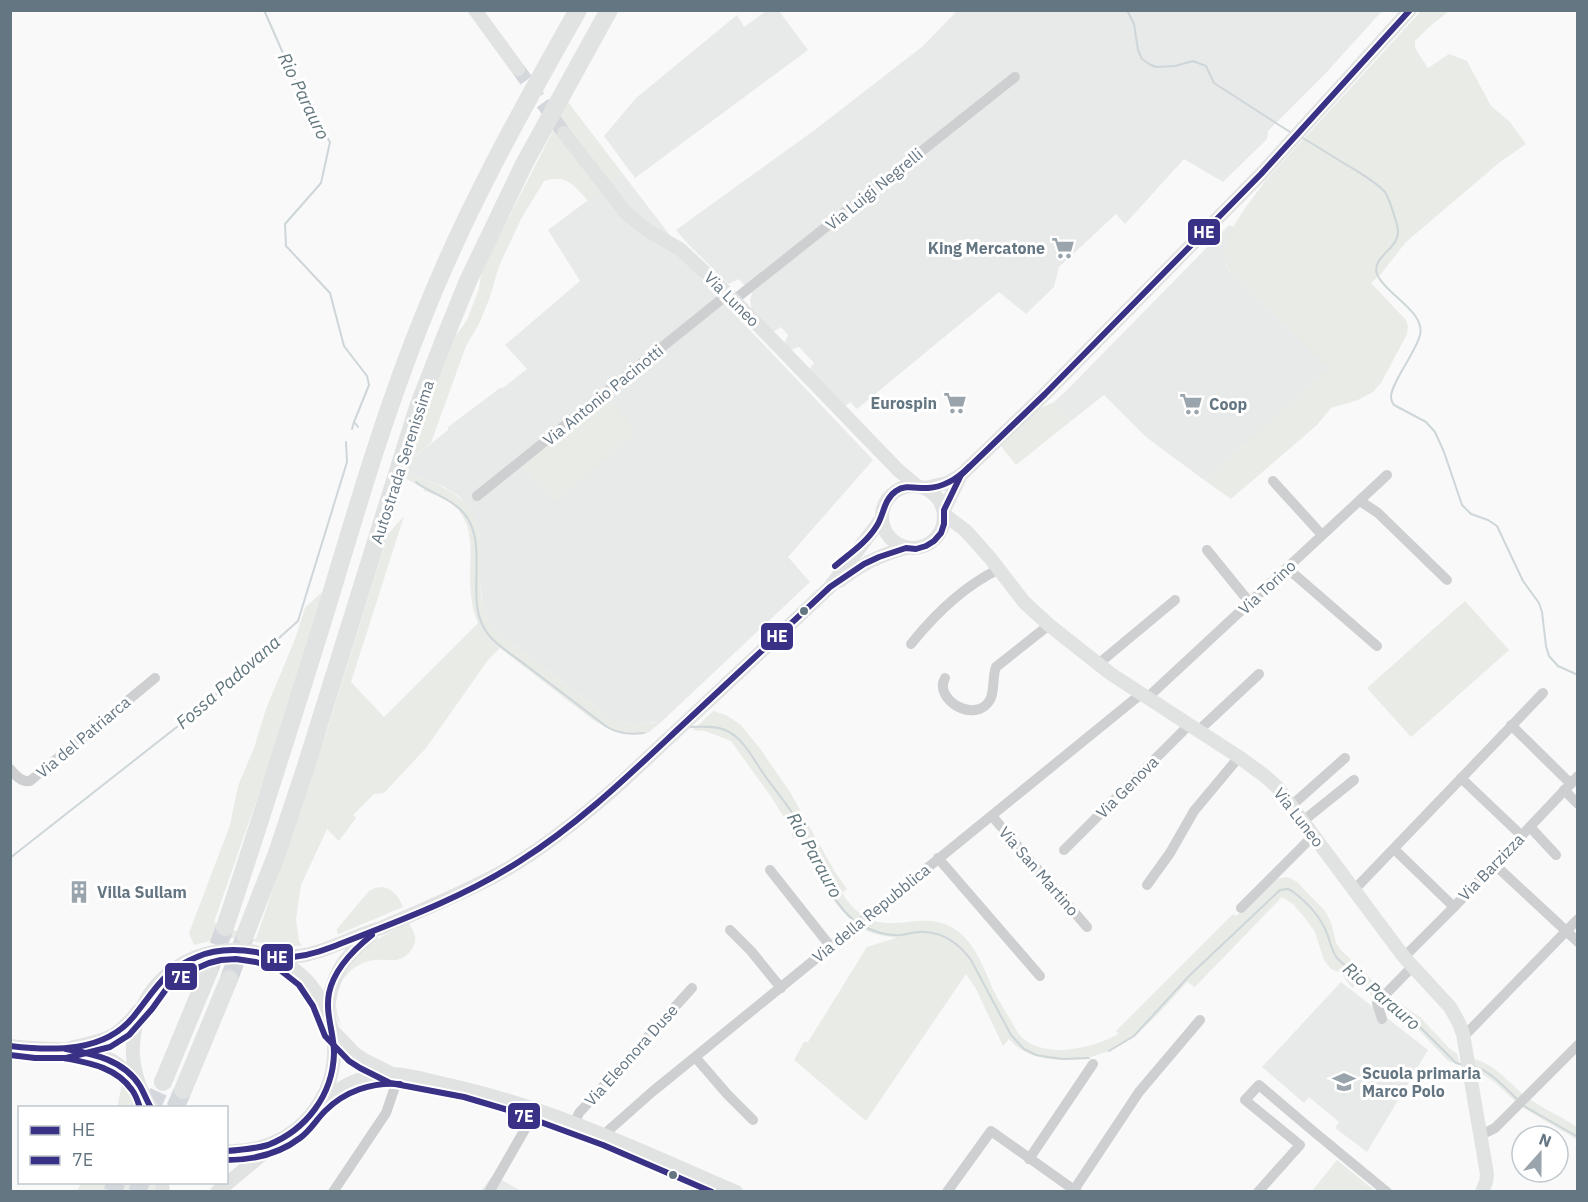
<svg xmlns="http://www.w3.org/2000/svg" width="1588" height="1202" viewBox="0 0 1588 1202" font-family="'IBM Plex Sans',sans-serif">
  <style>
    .built { fill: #e8e9e9 }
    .green { fill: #e8ebe6 }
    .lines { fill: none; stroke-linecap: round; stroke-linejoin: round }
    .stream { stroke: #ced6d9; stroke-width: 2 }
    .secondary-tunnel { stroke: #d4d8dc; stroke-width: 14; stroke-dasharray: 14 7; stroke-linecap: butt }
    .highway-tunnel { stroke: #d4d8dc; stroke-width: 18; stroke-dasharray: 18 9; stroke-linecap: butt }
    .street { stroke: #cecfd0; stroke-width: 10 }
    .secondary { stroke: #e1e2e2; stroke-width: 14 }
    .highway { stroke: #e1e2e2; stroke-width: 18 }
    .bus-1-casing { stroke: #fff; stroke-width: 10 }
    .bus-2-casing { stroke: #fff; stroke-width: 10 }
    .bus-1 { stroke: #393185; stroke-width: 6 }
    .bus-2 { stroke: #393185; stroke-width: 6 }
    .bus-dot { fill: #657683; stroke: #fff; stroke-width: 2 }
    .labels { text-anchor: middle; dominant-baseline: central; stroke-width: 6; stroke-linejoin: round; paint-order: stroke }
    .street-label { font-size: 16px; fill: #657683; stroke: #fff }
    .poi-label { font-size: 16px; font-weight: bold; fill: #657683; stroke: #fff; text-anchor: start }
    .water-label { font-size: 18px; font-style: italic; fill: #60757c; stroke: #fff }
    .line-badge { stroke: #fff; stroke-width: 2 }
    .badge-label { font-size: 16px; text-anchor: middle; font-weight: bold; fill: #fff }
  </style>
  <rect width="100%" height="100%" fill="#f9f9f9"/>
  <g class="built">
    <path d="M766 11H779L808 50 635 178 604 136 636 98 737 15 744 27Z"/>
    <path d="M957 11H1382L1325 74 1268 131 1267 139 1223 182 1184 159 1125 224 1116 214 1059 267 1054 287 1026 314 999 292 857 409 850 402 844 407 809 370 814 363 799 347 790 350 784 344 788 335 781 327 773 332 752 310 750 300 752 294 739 279 728 284 688 244 676 230 816 129 923 46Z"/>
    <path d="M623 174 679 247 694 271 873 460 788 557 810 582 659 724 654 722 638 724 625 723 615 721 606 715 495 630 489 622 483 608 480 578V536L474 516 460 497 444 487 407 473 411 460 448 430V427L500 388H503L527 369 505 345 580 281 548 230Z"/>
    <path d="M1229 225 1234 227 1227 242 1226 265 1232 274 1330 368 1204 480 1146 437 1104 395 1071 421 1054 402 1068 389Z"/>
    <path d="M1341 982 1428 1050 1367 1152 1335 1128 1339 1122 1309 1097 1304 1103 1262 1067Z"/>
    <path d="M493 1175 521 1191 480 1192Z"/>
  </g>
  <g class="green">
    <path d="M1421 11H1449L1428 28 1415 41V48L1428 68 1449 54 1467 61 1491 106 1509 121 1526 144 1500 162 1406 242 1381 274 1371 283 1406 320 1408 326 1407 334 1381 383 1373 392 1358 400 1331 408 1317 425 1231 499 1204 480 1329 368 1232 274C1231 271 1228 269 1227 266 1215 240 1252 201 1265 181Z"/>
    <path d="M568 102 623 174 588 201C573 185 567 174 544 181L521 219 499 266 490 297 479 324 466 346 431 443 411 460 434 390 454 338 467 320 479 289 481 274 496 242Z"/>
    <path d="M607 397 637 432 555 503 521 465Z"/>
    <path d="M1054 402 1071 421 1016 465 1000 445 1038 409Z"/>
    <path d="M407 473C426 480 445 486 461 499 500 530 463 593 495 630L606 715C616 721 626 724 639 724 646 723 652 721 659 724L648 733 643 734H623L611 730 593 720 500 648 488 660 426 748 384 793 374 794 353 815 356 818 339 841 327 829 301 885 296 919 299 941 302 946H279L235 938 213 940 194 945 189 933 230 825 238 786 254 748 266 709 295 639 305 608 323 591 281 730 214 922 256 939 329 724 388 534 404 516 351 682 384 717 478 623C472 609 470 592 470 577 470 555 474 531 460 512 452 501 437 495 424 491V489L405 478Z"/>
    <path d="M1465 601 1509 650 1411 737 1367 688Z"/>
    <path d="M713 711 726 715 741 725 761 750 790 792 835 872 847 889 842 893C878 949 915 905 953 928 976 942 984 970 995 993 1002 1007 1011 1020 1018 1033 1039 1061 1093 1049 1118 1034L1116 1031 1233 914 1236 916 1275 879 1286 877 1290 878 1297 882 1325 911 1331 922 1336 943 1340 949 1385 993 1421 1018 1451 1050 1457 1053 1460 1065 1448 1061 1415 1026 1378 1002 1359 983 1352 988 1341 973 1331 969 1324 960 1315 932 1305 918 1293 904 1282 897 1195 987 1187 982C1148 1026 1114 1067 1049 1059 1034 1057 1019 1051 1009 1039L1003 1046 976 989 966 974 866 1121 794 1060 804 1042H808L867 947 896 938C887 936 877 935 869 932 836 917 811 866 799 834L793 839 791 829 772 798 731 741 705 731 693 730Z"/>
    <path d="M382 887C394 889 398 896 403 907L339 934 337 933V929L369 891 375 888Z"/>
    <path d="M409 923C411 927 414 932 415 936 417 947 407 958 397 960 387 961 378 958 369 961 351 965 336 983 336 1002 336 1011 339 1020 342 1029L334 1012 336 988 354 958 375 940Z"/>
    <path d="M1473 1059C1494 1063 1509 1083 1525 1096 1541 1108 1561 1116 1577 1127V1140C1559 1128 1538 1118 1520 1105 1505 1094 1493 1076 1474 1071Z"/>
    <path d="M124 1074 134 1090 142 1107 117 1108Z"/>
    <path d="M1337 1160 1375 1191H1312Z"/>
    <path d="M81 1183H158L159 1191 77 1192Z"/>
  </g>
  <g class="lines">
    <g class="stream">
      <path d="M264 10 305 103 330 142 321 183 285 224 286 246 330 293 344 346 367 376 369 385 354 422 358 427"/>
      <path d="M1127 10 1134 24 1138 50 1142 59 1149 64 1156 67 1175 66 1193 61 1206 66 1214 83 1290 132"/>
      <path d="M1301 137C1318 147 1335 158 1352 168 1363 175 1376 182 1385 192 1390 200 1392 209 1395 218 1397 225 1400 232 1396 240 1391 251 1372 260 1377 274 1385 294 1426 312 1420 335 1416 352 1391 383 1391 397 1391 401 1392 402 1394 405L1426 422 1435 432 1444 452 1462 505 1471 514 1488 520 1497 526 1523 581 1539 603 1542 612 1546 646 1549 656 1558 666 1578 675"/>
      <path d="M352 429 354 422"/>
      <path d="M416 482C430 493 450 498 462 511 490 540 466 594 483 626 491 643 512 654 527 666 553 686 580 706 607 727 619 734 630 735 644 733"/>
      <path d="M688 727C700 727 713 725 725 730 742 737 751 755 761 770 773 788 788 805 799 823 803 831 806 840 809 849 819 873 835 906 856 922"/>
      <path d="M10 858 201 708 298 621 347 462 346 442"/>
      <path d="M861 925C874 932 887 936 901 935 909 934 917 931 925 932 944 933 960 945 971 960L1011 1035 1024 1049 1036 1055 1048 1057 1063 1059 1089 1058"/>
      <path d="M1385 1001 1419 1026 1456 1063 1464 1065"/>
      <path d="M1109 1051 1134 1036 1189 976 1280 890 1288 889 1292 891C1307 902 1319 915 1326 931 1330 940 1331 950 1337 958L1378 996"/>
      <path d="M1475 1067C1491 1071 1506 1089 1518 1100"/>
      <path d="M1524 1106 1578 1137"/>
    </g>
    <path class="secondary-tunnel" d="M518 69 564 133"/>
    <g class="highway-tunnel">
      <path d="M209 971 225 927"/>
      <path d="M229 979 245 936"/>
      <path d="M151 1108 163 1082"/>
      <path d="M175 1108 183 1090"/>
      <path d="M112 1192 117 1182"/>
      <path d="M137 1192 141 1182"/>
    </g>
    <g class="street">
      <path d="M734 300 1015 77"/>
      <path d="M1273 481 1322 535"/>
      <path d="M477 496 728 294"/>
      <path d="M1360 501 1378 513 1447 580"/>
      <path d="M1207 550 1250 603"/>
      <path d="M1287 568 1377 646"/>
      <path d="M911 644C935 614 964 586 999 569"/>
      <path d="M1097 665 1175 600"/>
      <path d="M945 678C933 699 975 725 990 700 995 691 992 677 996 667L1049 625"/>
      <path d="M1147 698 1387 475"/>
      <path d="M1511 725 1571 784"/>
      <path d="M1198 731 1259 674"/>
      <path d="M10 769C15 775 22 783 30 781L155 678"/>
      <path d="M1461 778 1522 836"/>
      <path d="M1564 790 1578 804"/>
      <path d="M1291 806 1345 758"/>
      <path d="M992 816 1087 927"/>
      <path d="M1303 821 1354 780"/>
      <path d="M1530 827 1556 855"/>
      <path d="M1394 849 1454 907"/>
      <path d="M1064 850 1189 725"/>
      <path d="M938 858 1040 976"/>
      <path d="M1494 864 1578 942"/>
      <path d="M770 870 831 947"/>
      <path d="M1147 885 1170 853 1194 811 1239 757"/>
      <path d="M1354 890 1543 693"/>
      <path d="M1241 908 1314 835"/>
      <path d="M730 930 751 951 781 988"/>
      <path d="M1404 957 1454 907 1578 776"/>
      <path d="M1382 1019 1377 1003 1412 967"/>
      <path d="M1463 1034 1468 1032 1578 919"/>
      <path d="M696 1058 727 1094 753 1120"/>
      <path d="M574 1124 579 1113 692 988"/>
      <path d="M1480 1134 1485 1133 1495 1128 1578 1045"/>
      <path d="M606 1137 609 1130 652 1092 1141 694"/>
      <path d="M1029 1159 1093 1064"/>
      <path d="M1074 1190 1139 1092 1200 1020"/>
      <path d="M333 1192 386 1113 399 1075"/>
      <path d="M489 1192 532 1117 536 1109"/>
      <path d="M947 1192 991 1131 1077 1192"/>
      <path d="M1258 1192 1300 1145 1245 1100 1259 1085 1313 1131 1387 1192"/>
    </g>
    <g class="secondary">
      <path d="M475 10 518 69"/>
      <path d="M564 133 626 213 647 230 680 249 728 294 898 470 917 486"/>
      <circle cx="913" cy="517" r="31"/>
      <path d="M925 488 947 483 961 475"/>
      <path d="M944 510 961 475 1045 394 1261 174 1410 10"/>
      <path d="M945 515 966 531 991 559 1024 602 1049 625 1111 674 1239 757 1265 776 1278 788 1404 957 1450 1007 1459 1023 1463 1034 1487 1174 1486 1182 1482 1192"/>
      <path d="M839 581C861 565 879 555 906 548"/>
      <path d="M272 957C283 957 294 957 305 955 331 950 355 935 381 928 422 910 464 893 502 872 546 847 586 814 623 781L830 587 882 518"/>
      <path d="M327 1014C331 976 342 958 371 935"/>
      <path d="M332 1030 355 1054 364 1060 392 1074"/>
      <path d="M10 1046C41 1051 86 1045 113 1061 122 1067 130 1075 138 1083"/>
      <path d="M70 1048C104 1040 116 1040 138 1011"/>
      <path d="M323 1101C345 1084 362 1075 390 1074 407 1074 427 1080 444 1084 545 1105 641 1151 736 1192"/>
      <path d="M151 1108C136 1084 129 1057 135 1029 157 932 293 920 328 1016 338 1043 336 1075 321 1100 301 1134 266 1153 226 1151"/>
      <path d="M162 1182 163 1192"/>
      <path d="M217 1192 271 1147"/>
    </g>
    <g class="highway">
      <path d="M225 927C260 822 293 717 326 611 356 511 385 411 424 315 466 209 522 109 578 10"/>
      <path d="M245 935 277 853 306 766 418 407 444 340 468 281 524 164 609 10"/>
      <path d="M163 1082 209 971"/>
      <path d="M183 1090 229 979"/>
    </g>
    <g class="bus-1-casing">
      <g id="bus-1">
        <path d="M835 566C849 554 866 543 876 527 884 516 883 500 896 491 906 484 917 489 928 488 944 487 958 478 969 467"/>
        <path d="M10 1046C53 1051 105 1053 134 1016 155 990 164 970 197 957 215 949 237 949 256 952 262 954 268 957 275 957 294 959 314 954 332 947 396 922 463 898 520 861 577 825 626 778 675 732 727 684 778 635 830 587L864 564 879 557 906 548 916 549 926 546 934 541 941 533 944 524V510L961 475 1045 394 1261 174 1410 10"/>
        <path d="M66 1049C94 1054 124 1060 140 1086 144 1093 147 1101 151 1108"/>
        <path d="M226 1151C240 1150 254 1149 268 1145 306 1130 333 1095 334 1053 334 1033 325 1014 329 993 334 969 353 950 372 935"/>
      </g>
    </g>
    <g class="bus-2-casing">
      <g id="bus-2">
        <path d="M10 1055 35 1058H66L110 1047 129 1035 152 1009 167 988 186 973 209 963 221 960 236 959 256 962 280 970 299 985 313 1006 325 1036 349 1061 360 1068 390 1083 464 1097 508 1110 603 1145 712 1192"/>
        <path d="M64 1058C89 1063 116 1067 132 1090 136 1095 138 1102 140 1108"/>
        <path d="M226 1160C253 1160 279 1154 300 1138 310 1131 316 1120 325 1111 345 1091 372 1082 400 1084"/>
      </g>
    </g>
    <use href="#bus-1" class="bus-1"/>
    <use href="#bus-2" class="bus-2"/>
  </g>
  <defs>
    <g id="supermarket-bare" transform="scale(1.8)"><path d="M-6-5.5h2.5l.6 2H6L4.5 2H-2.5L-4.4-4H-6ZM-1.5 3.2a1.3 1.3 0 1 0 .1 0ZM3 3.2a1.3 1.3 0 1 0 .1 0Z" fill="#99a4ac" stroke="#fff" stroke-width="2.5" paint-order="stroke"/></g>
    <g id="building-bare" transform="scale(1.8)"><path d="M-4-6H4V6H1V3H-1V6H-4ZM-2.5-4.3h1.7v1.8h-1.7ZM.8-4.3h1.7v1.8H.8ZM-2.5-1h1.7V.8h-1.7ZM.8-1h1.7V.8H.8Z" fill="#99a4ac" stroke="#fff" stroke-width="2.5" paint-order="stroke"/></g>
    <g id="school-bare" transform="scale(1.8)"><path d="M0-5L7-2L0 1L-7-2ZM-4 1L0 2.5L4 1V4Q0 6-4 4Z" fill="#99a4ac" stroke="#fff" stroke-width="2.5" paint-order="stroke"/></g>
  </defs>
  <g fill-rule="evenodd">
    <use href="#supermarket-bare" x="1063" y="248"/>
    <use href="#supermarket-bare" x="955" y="403"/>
    <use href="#supermarket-bare" x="1191" y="404"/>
    <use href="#building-bare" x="79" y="892"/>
    <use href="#school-bare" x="1344" y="1082"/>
  </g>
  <g class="bus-dot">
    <circle cx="804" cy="611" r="5"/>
    <circle cx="673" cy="1175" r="5"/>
  </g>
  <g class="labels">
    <g class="street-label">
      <text transform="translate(874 189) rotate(-39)">Via Luigi Negrelli</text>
      <text transform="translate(732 299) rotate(45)">Via Luneo</text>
      <text transform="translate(603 395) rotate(-39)">Via Antonio Pacinotti</text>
      <text transform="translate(402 462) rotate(-72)">Autostrada Serenissima</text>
      <text transform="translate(1267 587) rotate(-43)">Via Torino</text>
      <text transform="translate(83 737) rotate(-40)">Via del Patriarca</text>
      <text transform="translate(1127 787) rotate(-45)">Via Genova</text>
      <text transform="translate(1299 817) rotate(52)">Via Luneo</text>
      <text transform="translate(1491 867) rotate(-46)">Via Barzizza</text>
      <text transform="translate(1039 871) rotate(49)">Via San Martino</text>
      <text transform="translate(871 913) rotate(-39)">Via della Repubblica</text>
      <text transform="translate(631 1055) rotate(-48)">Via Eleonora Duse</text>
    </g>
    <g class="poi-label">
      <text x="1045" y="248" text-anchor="end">King Mercatone</text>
      <text x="937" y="403" text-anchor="end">Eurospin</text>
      <text x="1209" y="404">Coop</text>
      <text x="97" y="892">Villa Sullam</text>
      <text x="1362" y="1073">Scuola primaria<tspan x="1362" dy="18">Marco Polo</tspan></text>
    </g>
    <g class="water-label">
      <text transform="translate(304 96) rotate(64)">Rio Parauro</text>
      <text transform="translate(228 682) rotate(-41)">Fossa Padovana</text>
      <text transform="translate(815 855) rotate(61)">Rio Parauro</text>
      <text transform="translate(1382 996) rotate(40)">Rio Parauro</text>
    </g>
  </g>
  <g class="line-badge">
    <rect x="1187" y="218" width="34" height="28" rx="6" fill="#393185"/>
    <rect x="760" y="622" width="34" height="29" rx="6" fill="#393185"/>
    <rect x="260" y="943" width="34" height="29" rx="6" fill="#393185"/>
    <rect x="164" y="962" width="34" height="29" rx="6" fill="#393185"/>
    <rect x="507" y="1102" width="34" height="28" rx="6" fill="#393185"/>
  </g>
  <g class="badge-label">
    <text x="1204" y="238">HE</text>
    <text x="777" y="642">HE</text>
    <text x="277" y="963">HE</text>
    <text x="181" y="983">7E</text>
    <text x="524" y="1122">7E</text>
  </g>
  <rect width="1588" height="1202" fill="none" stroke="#657683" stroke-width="24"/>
  <rect x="18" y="1106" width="210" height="78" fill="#ffffff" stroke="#c1c8cd" stroke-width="1.5"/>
  <rect x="30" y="1126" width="30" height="9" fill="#393185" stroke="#c1c8cd" stroke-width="1.5"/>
  <text x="72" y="1136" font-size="18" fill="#657683">HE</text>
  <rect x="30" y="1156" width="30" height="9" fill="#393185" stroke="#c1c8cd" stroke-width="1.5"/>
  <text x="72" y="1166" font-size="18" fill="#657683">7E</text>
  <g transform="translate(1540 1154) rotate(21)"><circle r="28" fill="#ffffff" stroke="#c1c8cd" stroke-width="1.5"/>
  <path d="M0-4.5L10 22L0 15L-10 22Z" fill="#99a4ac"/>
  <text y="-9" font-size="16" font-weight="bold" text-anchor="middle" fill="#657683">N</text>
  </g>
</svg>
